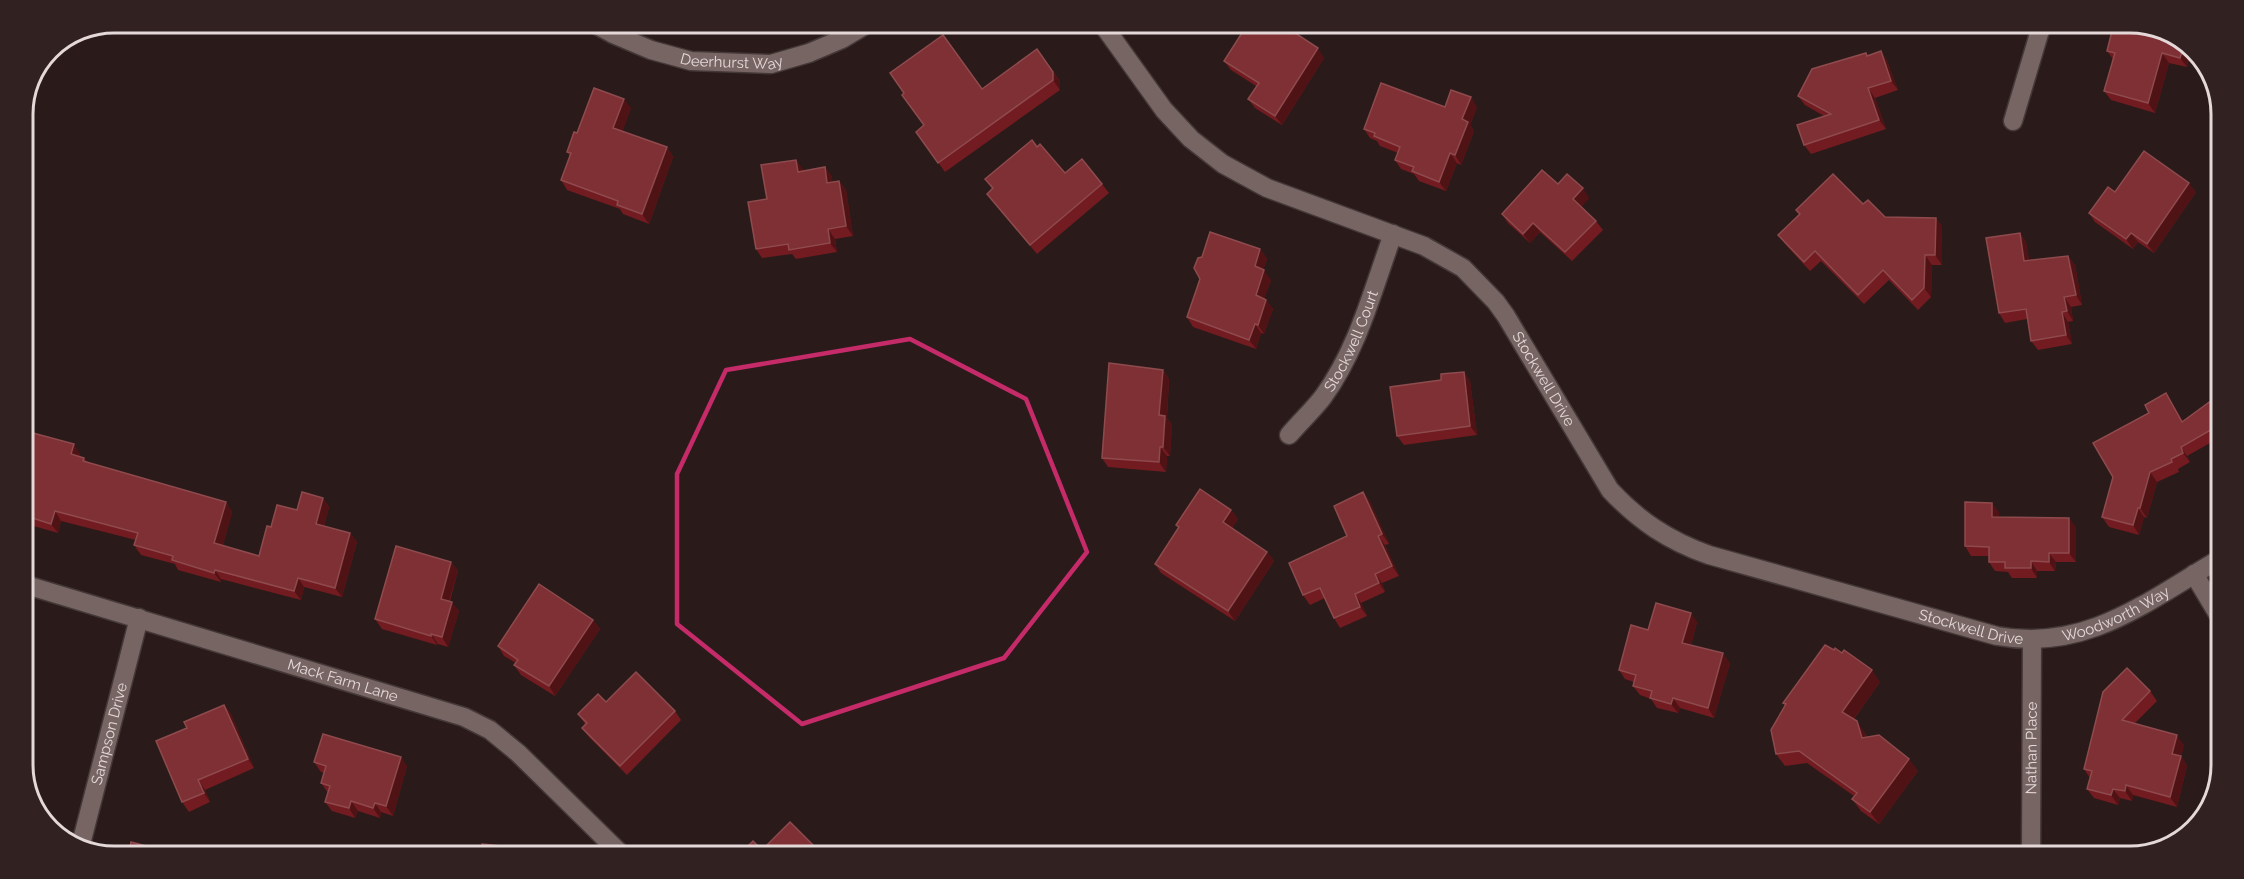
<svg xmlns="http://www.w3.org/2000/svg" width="2244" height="879" viewBox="0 0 2244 879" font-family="Raleway,sans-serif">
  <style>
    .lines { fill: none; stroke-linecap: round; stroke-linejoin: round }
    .minor-casing { stroke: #443938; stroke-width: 21 }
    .minor { stroke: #776563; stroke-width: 18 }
    .wall { fill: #721b20 }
    .shaded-wall { fill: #501315 }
    .building { fill: #7e3034; stroke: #8e4a4d; stroke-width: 1.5 }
    .marked { fill: none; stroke: #c52b68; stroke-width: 4.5; stroke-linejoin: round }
    .labels { text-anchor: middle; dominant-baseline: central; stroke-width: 4.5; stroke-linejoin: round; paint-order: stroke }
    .street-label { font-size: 15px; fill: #e4d9d8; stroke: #211211 }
    .rim { fill: none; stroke: #e4d9d8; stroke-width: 3 }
  </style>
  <rect width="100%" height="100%" fill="#2a1b1a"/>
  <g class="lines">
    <g class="minor-casing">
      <g id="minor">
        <path id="s1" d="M595 24 613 34 651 50 691 61 771 64 809 53 842 39 867 24"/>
        <path id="s2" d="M1103 25 1164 110 1191 139 1223 164 1267 188 1424 246 1463 268 1496 302 1506 316 1610 490C1639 521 1669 541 1709 555L1997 636C2086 652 2146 602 2218 560"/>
        <path d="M2013 121 2041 27"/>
        <path id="s3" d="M1289 435C1300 422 1313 410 1323 397 1358 349 1373 289 1393 234"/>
        <path d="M2194 574 2218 614"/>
        <path id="s4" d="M23 584 464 717 490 730 518 753 620 853"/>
        <path id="s5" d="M80 848 139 618"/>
        <path id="s6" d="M2031 856 2032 640"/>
      </g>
    </g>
    <use href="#minor" class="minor"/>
  </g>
  <g class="wall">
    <path d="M2160 27 2159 31 2167 33 2191 51 2187 67 2169 63 2155 113 2111 100 2104 91 2113 59 2107 51Z"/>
    <path d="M1037 49 1060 81V90L945 172 916 132 982 89Z"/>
    <path d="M1881 51 1887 61 1898 90 1875 98 1886 129 1811 154 1804 145 1824 116 1805 105 1798 96 1866 53 1868 56Z"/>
    <path d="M1324 58 1282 125 1255 108 1248 99 1256 86 1231 70 1224 61Z"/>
    <path d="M1445 107H1477L1470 125 1474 131 1461 165 1457 163 1446 191 1419 181 1414 174 1401 169 1395 160 1398 153 1380 146 1377 141 1370 138 1364 129Z"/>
    <path d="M631 108 622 132 667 147 673 157 649 224 623 214 620 209 567 190 561 180 570 156 567 152 577 133Z"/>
    <path d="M1037 147 1065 173 1102 184 1109 193 1037 254 994 203 987 194 992 189 985 179Z"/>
    <path d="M825 167 832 177V182L839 181 846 190 853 236 835 239 837 252 796 259 792 254 762 258 756 249 767 199 803 169V171Z"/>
    <path d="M1558 184 1589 198 1581 207 1596 221 1603 230 1572 261 1540 232 1530 243 1508 223 1502 214Z"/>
    <path d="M2115 192H2196L2154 253 2138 242 2133 249 2095 222 2089 213Z"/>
    <path d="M1863 204 1885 217 1936 218 1942 227V265H1932L1931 297 1918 310 1889 280 1864 304 1821 261 1810 271 1785 244 1778 235 1799 214 1796 210Z"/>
    <path d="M2020 233 2026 242 2029 260 2068 256 2075 265 2082 305 2071 307 2073 321 2068 322 2072 344 2038 350 2031 341 2027 319 2005 323 1999 313Z"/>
    <path d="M1260 249 1267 259 1263 270 1271 280 1264 299 1266 300 1273 309 1264 334 1261 333 1256 349 1193 327 1187 317Z"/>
    <path d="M1163 370 1169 379 1167 418 1172 425 1170 456H1167L1166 472 1108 467 1102 458Z"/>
    <path d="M1464 372 1470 381 1477 435 1404 445 1397 436 1441 380Z"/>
    <path d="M2219 395V438L2187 456 2190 462 2178 469 2179 472 2157 482 2147 518 2144 517 2139 535 2109 527 2102 517 2172 403 2183 421Z"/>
    <path d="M80 454 79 456 84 458 87 462 226 502 232 512 223 545 259 556 271 527 297 510 323 498 329 507 324 526 350 533 357 542 342 597 304 587 301 600 221 579V582L178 570 175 564 141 555 134 545 136 540 61 521 58 533 23 523V467Z"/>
    <path d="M1363 492 1370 502 1389 544 1385 545 1399 576 1382 583 1385 592 1361 603 1367 616 1340 628 1334 618 1325 598 1310 605 1303 595 1347 536Z"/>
    <path d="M1231 510 1238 519 1232 528 1267 552 1274 561 1235 621 1161 573 1155 564 1178 528 1176 525Z"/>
    <path d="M1999 512V517L2076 527V562H2056L2055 571H2037V578H2012L2008 572 1995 571 1989 562V556H1971L1965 546Z"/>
    <path d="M451 562 458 571 450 601 459 611 448 647 438 644 437 645 382 629 375 619Z"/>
    <path d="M593 620 600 629 555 696 521 675 514 665 516 663 504 656 498 646Z"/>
    <path d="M1697 622 1691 645 1730 663 1714 718 1680 708 1678 713 1657 708 1651 699 1640 695 1633 686 1634 682 1625 679 1619 670 1648 630Z"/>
    <path d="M1880 682 1854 719 1865 733 1867 737 1918 771 1879 824 1861 811 1852 799 1854 796 1807 763 1785 766 1776 754 1785 706 1783 703Z"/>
    <path d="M2150 691 2157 701 2134 724 2184 745 2181 756 2187 766 2177 807 2133 795 2132 801 2120 798 2118 805 2094 798 2087 789 2090 778 2084 769 2103 692Z"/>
    <path d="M606 702 675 711 681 720 627 775 589 737 582 728 585 724 578 714Z"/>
    <path d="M224 705 231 714 254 768 205 790 210 802 189 812 182 802 187 728Z"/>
    <path d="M23 718 28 726 23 731Z"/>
    <path d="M314 762 407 766 393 816 381 812 380 818 358 811 355 818 332 811 325 802 328 793 321 783 324 773 321 772Z"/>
  </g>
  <g class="shaded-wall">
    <path d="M2151 27 2160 28 2157 38Z"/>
    <path d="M2184 45 2191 51 2187 67 2180 58Z"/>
    <path d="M1318 48 1324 58 1282 125 1275 116Z"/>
    <path d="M1881 51 1887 61 1898 90 1891 81Z"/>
    <path d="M2162 53 2169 63 2155 113 2148 103Z"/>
    <path d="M1053 72 1060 81V90L1053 80Z"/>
    <path d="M1868 88 1875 98 1886 129 1879 120Z"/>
    <path d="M1471 97 1477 107 1470 125 1474 131 1461 165 1455 155 1462 119Z"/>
    <path d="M624 99 631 108 620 138 613 128Z"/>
    <path d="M667 147 673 157 649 224 642 214Z"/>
    <path d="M1450 153 1457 163 1446 191 1439 182Z"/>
    <path d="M796 160 803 169 805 181 798 172Z"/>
    <path d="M825 167 832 177 834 192 827 183Z"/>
    <path d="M839 181 846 190 853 236 846 226Z"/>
    <path d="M2189 183 2196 192 2154 253 2147 244Z"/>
    <path d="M1583 188 1589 198 1580 209 1573 199Z"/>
    <path d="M1936 218 1942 227V265L1935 255Z"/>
    <path d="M1533 223 1540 232 1530 243 1523 234Z"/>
    <path d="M828 229 835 239 837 252 830 243Z"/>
    <path d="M2020 233 2026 242 2031 271 2024 261Z"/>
    <path d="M2131 233 2138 242 2133 249 2126 239Z"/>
    <path d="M1260 249 1267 259 1261 275 1255 266Z"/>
    <path d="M1925 255 1932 265 1931 297 1924 288Z"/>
    <path d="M2068 256 2075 265 2082 305 2076 295Z"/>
    <path d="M1264 270 1271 280 1262 305 1256 295Z"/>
    <path d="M2064 297 2071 307 2073 321 2067 311Z"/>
    <path d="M1266 300 1273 309 1264 334 1258 325Z"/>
    <path d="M2062 312 2068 322 2072 344 2066 335Z"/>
    <path d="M1255 324 1261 333 1256 349 1249 340Z"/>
    <path d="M1163 370 1169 379 1167 418 1172 425 1170 456 1163 447 1159 415Z"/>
    <path d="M1464 372 1470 381 1477 435 1470 426Z"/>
    <path d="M2166 393 2172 403 2189 431 2182 422Z"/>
    <path d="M74 444 80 454 77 464 71 454Z"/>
    <path d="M1160 447 1167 456 1166 472 1159 462Z"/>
    <path d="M2181 447 2187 456 2190 462 2183 453Z"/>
    <path d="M2150 472 2157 482 2147 518 2140 508Z"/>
    <path d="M1363 492 1370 502 1389 544 1382 534Z"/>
    <path d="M323 498 329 507 322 533 316 524Z"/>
    <path d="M226 502 232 512 221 552 214 543Z"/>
    <path d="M1992 503 1999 512V526L1992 517Z"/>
    <path d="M2138 508 2144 517 2139 535 2133 525Z"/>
    <path d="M1231 510 1238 519 1229 532 1223 522Z"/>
    <path d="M55 511 61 521 58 533 51 524Z"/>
    <path d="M2069 518 2076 527V562L2069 553Z"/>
    <path d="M350 533 357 542 342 597 335 588Z"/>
    <path d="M1378 536 1385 545 1399 576 1392 566Z"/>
    <path d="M1267 552 1274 561 1235 621 1228 611Z"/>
    <path d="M2049 553 2056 562 2055 571 2049 562Z"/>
    <path d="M2031 561 2037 571V578L2031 568Z"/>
    <path d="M451 562 458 571 447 608 441 599Z"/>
    <path d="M215 570 221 579V582L214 573Z"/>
    <path d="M1375 574 1382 583 1385 592 1379 583Z"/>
    <path d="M298 578 304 587 301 600 294 591Z"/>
    <path d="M1355 594 1361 603 1367 616 1360 607Z"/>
    <path d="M452 602 459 611 448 647 442 637Z"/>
    <path d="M1691 613 1697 622 1689 652 1682 643Z"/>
    <path d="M593 620 600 629 555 696 549 686Z"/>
    <path d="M431 634 438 644 437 645 431 636Z"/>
    <path d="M1723 653 1730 663 1714 718 1708 708Z"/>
    <path d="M1872 670 1880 682 1850 724 1842 712Z"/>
    <path d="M1673 698 1680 708 1678 713 1671 704Z"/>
    <path d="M224 705 231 714 254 768 248 759Z"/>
    <path d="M1857 721 1865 733 1870 750 1862 738Z"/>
    <path d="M2177 735 2184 745 2179 763 2172 754Z"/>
    <path d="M2181 756 2187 766 2177 807 2170 797Z"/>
    <path d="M401 757 407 766 393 816 386 806Z"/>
    <path d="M1909 759 1918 771 1879 824 1870 812Z"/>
    <path d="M198 780 205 790 210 802 204 793Z"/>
    <path d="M2126 785 2133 795 2132 801 2125 791Z"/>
    <path d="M2113 789 2120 798 2118 805 2111 795Z"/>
    <path d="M351 801 358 811 355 818 349 808Z"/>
    <path d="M375 803 381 812 380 818 373 808Z"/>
  </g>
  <g class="building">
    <path d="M1247 25H1283L1318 48 1275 116 1248 99 1259 83 1224 61Z"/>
    <path d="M2113 27H2151L2167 33 2184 45 2180 58 2162 53 2148 103 2104 91 2115 53 2107 51Z"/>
    <path d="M943 35 982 89 1037 49 1053 72V80L938 163 916 132 924 125 902 95 904 93 890 73Z"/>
    <path d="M1881 51 1891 81 1868 88 1879 120 1804 145 1797 125 1831 114 1798 96 1812 69 1866 53 1867 56Z"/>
    <path d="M1381 83 1445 107 1451 90 1471 97 1462 119 1468 122 1455 155 1450 153 1439 182 1412 171 1414 167 1395 160 1400 147 1374 136 1375 133 1364 129Z"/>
    <path d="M594 88 624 99 613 128 667 147 642 214 617 205 618 201 561 180 571 153 567 152 574 132 577 133Z"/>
    <path d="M1032 140 1037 147 1040 144 1065 173 1082 159 1102 184 1030 245 987 194 993 188 985 179Z"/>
    <path d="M2144 151 2189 183 2147 244 2131 233 2126 239 2089 213 2108 187 2115 192Z"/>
    <path d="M796 160 798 172 825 167 827 183 839 181 846 226 828 229 830 243 789 250 788 244 756 249 748 202 767 199 761 165Z"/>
    <path d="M1542 170 1558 184 1567 174 1583 188 1573 199 1596 221 1565 252 1533 223 1523 234 1502 214Z"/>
    <path d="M1833 174 1863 204 1868 200 1885 217 1936 218 1935 255H1925L1924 288 1912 300 1883 270 1858 295 1815 251 1804 262 1778 235 1800 214 1796 210Z"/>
    <path d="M1210 232 1260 249 1255 266 1264 270 1256 295 1266 300 1258 325 1255 324 1249 340 1187 317 1200 279 1194 268 1198 258 1202 257Z"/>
    <path d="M2020 233 2024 261 2068 256 2076 295 2064 297 2067 311 2062 312 2066 335 2031 341 2026 309 1999 313 1986 238Z"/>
    <path d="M1109 363 1163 370 1159 415 1165 416 1163 447H1160L1159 462 1102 458Z"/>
    <path d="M1464 372 1470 426 1397 436 1390 387 1441 380V374Z"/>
    <path d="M2166 393 2182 422 2219 395V435L2214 428 2181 447 2183 453 2171 459 2172 462 2150 472 2140 508H2138L2133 525 2102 517 2113 477 2093 443 2149 413 2145 405Z"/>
    <path d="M33 433 74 444 71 454 84 458 83 461 226 502 214 543 259 556 267 526 271 527 277 505 297 510 302 492 323 498 316 524 350 533 335 588 298 578 294 591 215 570 214 573 172 560 173 556 134 545 138 533 55 511 51 524 23 515V467Z"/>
    <path d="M1200 489 1231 510 1223 522 1267 552 1228 611 1155 564 1179 527 1176 525Z"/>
    <path d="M1363 492 1382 534 1378 536 1392 566 1375 574 1379 583 1355 594 1360 607 1334 618 1320 588 1303 595 1289 563 1347 536 1334 506Z"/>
    <path d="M1965 502 1992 503V517L2069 518V553H2049V562L2031 561V568H2005V562H1989V547L1965 546Z"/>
    <path d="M396 546 451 562 441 599 452 602 442 637 431 634V636L375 619Z"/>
    <path d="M539 584 593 620 549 686 514 665 518 660 498 646Z"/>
    <path d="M1656 603 1691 613 1682 643 1723 653 1708 708 1673 698 1671 704 1650 698 1652 691 1633 686 1636 675 1619 670 1631 625 1648 630Z"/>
    <path d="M1825 645 1834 650 1835 648 1842 653 1844 650 1872 670 1842 712 1857 721 1862 738 1879 735 1909 759 1870 812 1852 799 1857 793 1799 751 1776 754 1771 730 1786 704 1783 703Z"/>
    <path d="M2127 668 2150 691 2122 720 2177 735 2172 754 2181 756 2170 797 2126 785 2125 791 2113 789 2111 795 2087 789 2092 771 2084 769 2103 692Z"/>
    <path d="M636 672 675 711 620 766 582 728 587 723 578 714 598 694 606 702Z"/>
    <path d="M224 705 248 759 198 780 204 793 182 802 156 741 187 728 184 722Z"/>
    <path d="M323 734 401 757 386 806 375 803 373 808 351 801 349 808 325 802 330 786 321 783 326 766 314 762Z"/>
    <path d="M790 822 821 853H741L753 841 762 850Z"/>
    <path d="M131 842 162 850V852H129Z"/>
    <path d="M482 844 530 849 529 853 481 852Z"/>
  </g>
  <path class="marked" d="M910 339 1026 399 1087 552 1004 658 802 724 677 624V474L726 370Z"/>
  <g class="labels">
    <g class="street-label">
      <text stroke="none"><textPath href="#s1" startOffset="144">Deerhurst Way</textPath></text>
      <text stroke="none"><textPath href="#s3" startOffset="114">Stockwell Court</textPath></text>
      <text stroke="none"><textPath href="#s2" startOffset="585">Stockwell Drive</textPath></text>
      <text stroke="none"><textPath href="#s2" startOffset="1257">Woodworth Way</textPath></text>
      <text stroke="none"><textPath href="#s2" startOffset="1106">Stockwell Drive</textPath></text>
      <text stroke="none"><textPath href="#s4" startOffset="334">Mack Farm Lane</textPath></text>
      <text stroke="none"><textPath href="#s5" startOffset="118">Sampson Drive</textPath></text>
      <text stroke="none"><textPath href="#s6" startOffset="108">Nathan Place</textPath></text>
    </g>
  </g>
  <path d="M0 0H2244V879H0ZM114 33H2130A81 81 0 0 1 2211 114V765A81 81 0 0 1 2130 846H114A81 81 0 0 1 33 765V114A81 81 0 0 1 114 33Z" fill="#312221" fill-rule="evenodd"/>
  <path class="rim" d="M114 33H2130A81 81 0 0 1 2211 114V765A81 81 0 0 1 2130 846H114A81 81 0 0 1 33 765V114A81 81 0 0 1 114 33Z"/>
</svg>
